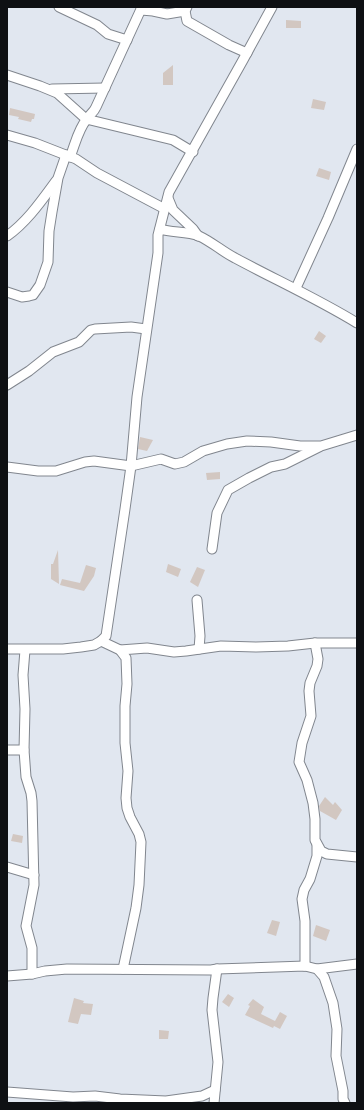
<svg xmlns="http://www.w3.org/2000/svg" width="364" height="1110" viewBox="0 0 364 1110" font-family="Inter,sans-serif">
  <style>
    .building { fill: #d2c7c1 }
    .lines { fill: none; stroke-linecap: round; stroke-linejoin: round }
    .minor-casing { stroke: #81868e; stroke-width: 11 }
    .minor { stroke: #fff; stroke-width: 9 }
  </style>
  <rect width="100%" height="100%" fill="#e1e7f0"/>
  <g class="building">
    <path d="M286 20 301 21V28H286Z"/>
    <path d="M173 65V85H163V73Z"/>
    <path d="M313 99 326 102 324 110 311 108Z"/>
    <path d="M10 108 35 114 34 119H32L31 122 18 119 19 117 9 115Z"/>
    <path d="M319 168 331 172 329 180 316 176Z"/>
    <path d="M319 331 326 336 321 343 314 339Z"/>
    <path d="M140 437 153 440 147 451 138 449Z"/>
    <path d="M220 472V479L207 480 206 473Z"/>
    <path d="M58 550 59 584 51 579V564H53Z"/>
    <path d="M168 564 181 569 178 577 166 572Z"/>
    <path d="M86 565 96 568 94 576 84 591 60 585 62 579 80 583Z"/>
    <path d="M197 567 205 570 198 587 190 582Z"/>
    <path d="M325 797 333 805 335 802 342 810 336 820 320 811 319 806Z"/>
    <path d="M13 834 23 836 22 843 11 841Z"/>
    <path d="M272 920 280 922 276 936 267 933Z"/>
    <path d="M316 925 330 930 326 941 313 936Z"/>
    <path d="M228 994 234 998 229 1007 222 1002Z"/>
    <path d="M74 998 84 1001 83 1003 93 1004 91 1015 81 1014 78 1024 68 1022Z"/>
    <path d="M253 999 264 1007 261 1014 275 1021 280 1012 287 1016 280 1029 274 1026 273 1028 245 1015 250 1006 248 1005Z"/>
    <path d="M159 1030 169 1031 168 1039H159Z"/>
  </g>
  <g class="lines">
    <g class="minor-casing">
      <g id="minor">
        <path d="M59 7 97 25 108 34 127 40"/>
        <path d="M187 7 185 11 187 21 229 45 247 53"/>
        <path d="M141 10 153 11 167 14 185 11"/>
        <path d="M7 75 40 86 57 93 86 119 173 140 193 152"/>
        <path d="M52 89 105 88"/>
        <path d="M7 135 35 143 76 159 97 173 165 209"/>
        <path d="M70 157C75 145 78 129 87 119 90 114 94 112 96 107L142 7"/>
        <path d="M168 198 173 210 193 229 198 236"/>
        <path d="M160 229C172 233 187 231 199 236 212 242 223 252 235 258 276 280 318 299 357 323"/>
        <path d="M7 236C27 222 42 200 56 181"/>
        <path d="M296 288 328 218 357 149"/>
        <path d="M7 292 22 297 29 296 33 295 40 285 48 262 49 231 52 212 58 178 66 155"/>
        <path d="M7 385 29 371 53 352 79 342 91 330 95 329 131 327 146 329"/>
        <path d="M7 467 38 471H56L85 462 94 461 131 466 161 459 175 464 184 462 203 451 227 444 247 441 271 442 300 446H321L357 435"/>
        <path d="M212 549 217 513 228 490 249 478 271 467 285 464 319 447"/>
        <path d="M197 600 200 636 199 649"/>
        <path d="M101 641 120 650 126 658 127 684 125 706V743L128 771 126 798 127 808 130 817 139 834 141 842 139 885 136 908 123 969"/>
        <path d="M315 643 318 659 317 666 310 683 309 691 311 716 302 743 299 762 307 780 313 803 315 819V840L321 851 327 854 357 857"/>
        <path d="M7 649H63L81 647 94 645 101 641 106 636 125 509 131 466 137 397 158 253V235L169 192 243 60 272 7"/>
        <path d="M25 650 23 675 25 709 24 750 26 777 31 793 32 801 34 885 26 926 32 948V974"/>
        <path d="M120 650 147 648 174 652 186 651 221 646 256 647 288 646 315 643H357"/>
        <path d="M7 750H24"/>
        <path d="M7 867 34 875"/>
        <path d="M305 966V921L302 899 304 890 310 879 317 856V845"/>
        <path d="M317 969 357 964"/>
        <path d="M7 976 32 974 45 971 67 969 211 970 217 969 305 966 317 969 324 977 333 1003 337 1029 336 1056 343 1091V1099L345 1103"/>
        <path d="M7 1092 73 1097 95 1096 120 1099 166 1101 202 1096 215 1090"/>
        <path d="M214 1103 218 1062 212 1010 213 998 217 969"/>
      </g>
    </g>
    <use href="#minor" class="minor"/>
  </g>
  <rect width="364" height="1110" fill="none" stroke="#0e1013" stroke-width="16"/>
</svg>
